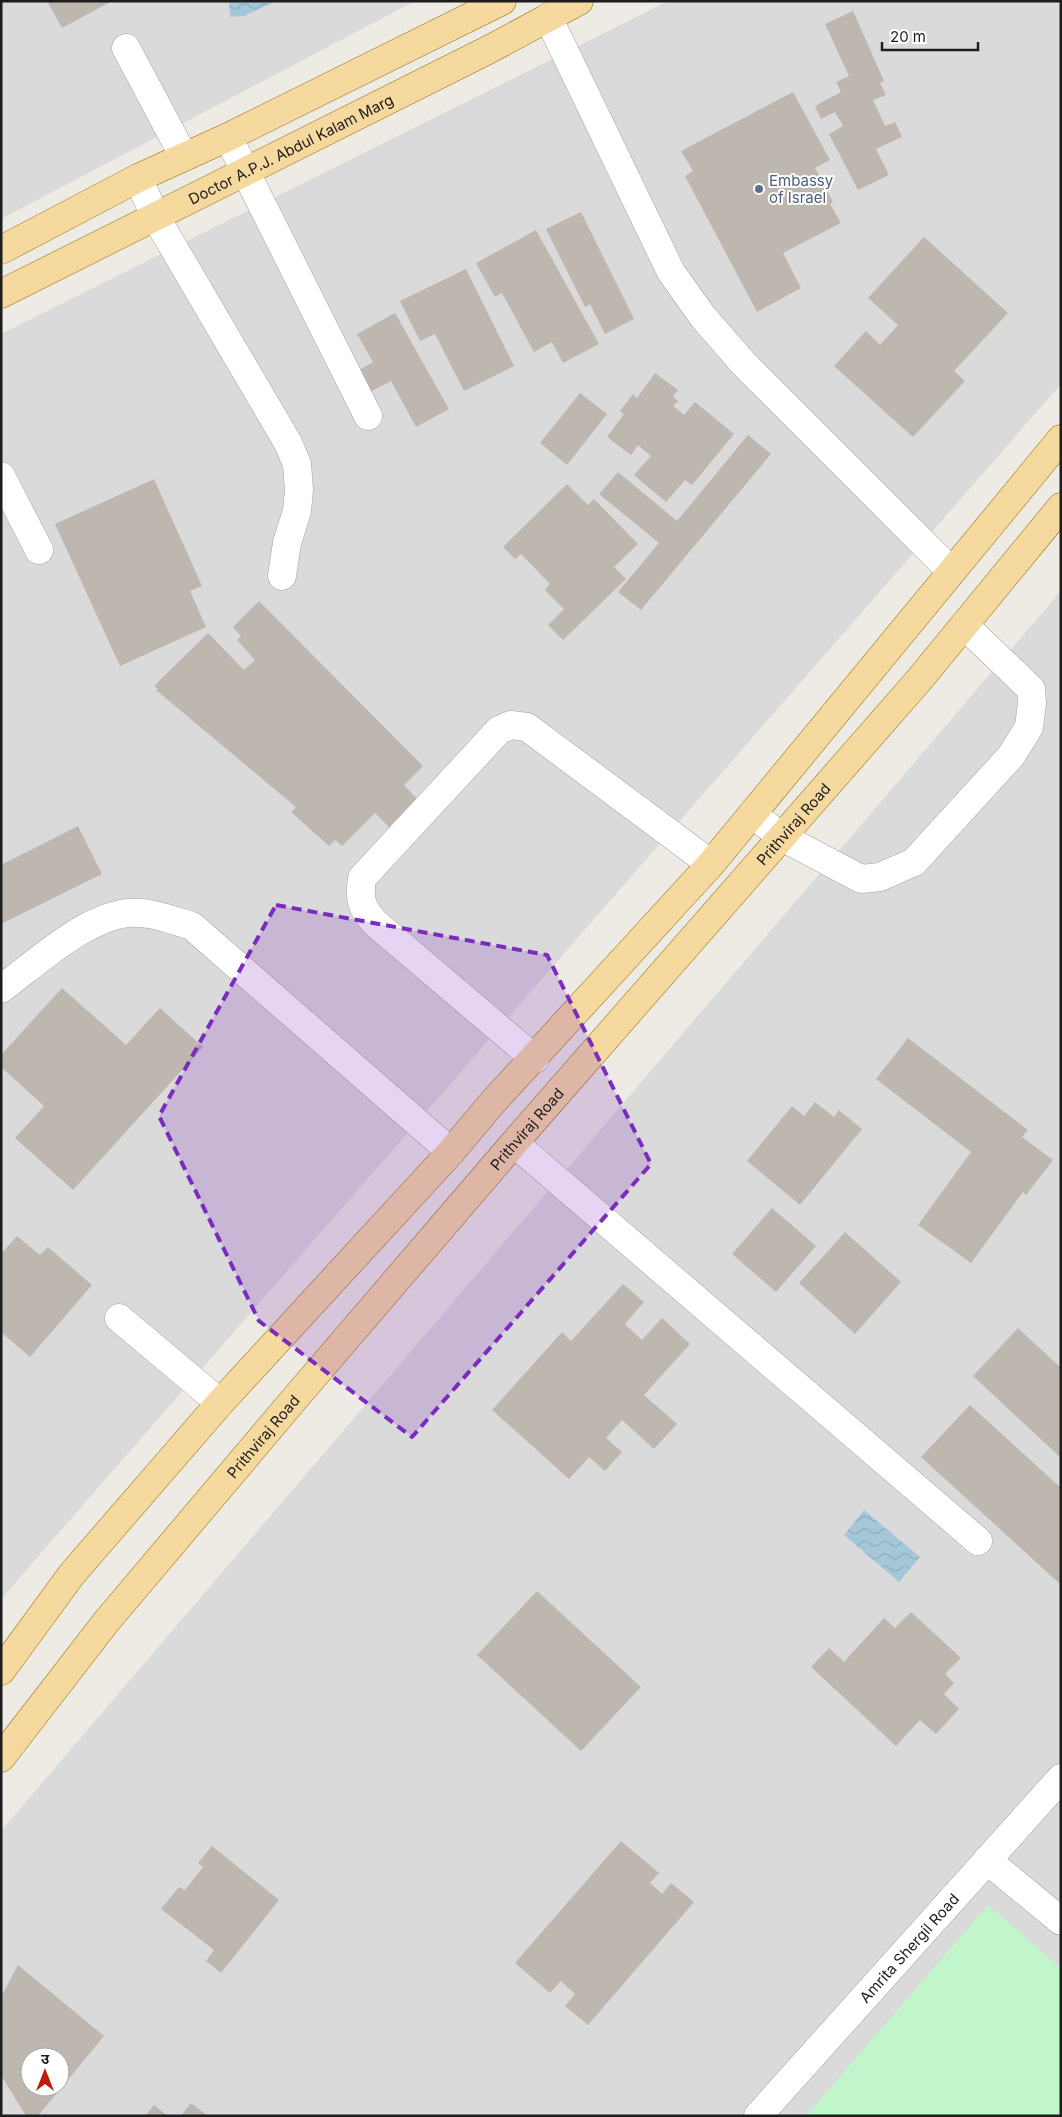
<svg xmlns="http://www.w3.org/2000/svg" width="1062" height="2117" viewBox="0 0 1062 2117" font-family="Inter,'Noto Sans Devanagari',sans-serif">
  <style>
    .residential { fill: #dbdada; fill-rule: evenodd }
    .park { fill: #c1f6ca }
    .water { fill: url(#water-waves) }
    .building { fill: #beb7b0; fill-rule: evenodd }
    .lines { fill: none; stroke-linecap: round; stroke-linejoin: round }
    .minor-casing { stroke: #a4a4a4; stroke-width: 29 }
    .major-casing { stroke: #8d6e08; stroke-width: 29 }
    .minor { stroke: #fff; stroke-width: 28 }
    .major { stroke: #f6d99f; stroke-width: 28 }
    .marked { fill: #7b2cbf; fill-opacity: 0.2; stroke: #7b2cbf; stroke-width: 4; stroke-dasharray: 10 6; stroke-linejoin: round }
    .service-dot { fill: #5c6f8a; stroke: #fff; stroke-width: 2 }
    .labels { text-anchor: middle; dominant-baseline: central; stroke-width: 4; stroke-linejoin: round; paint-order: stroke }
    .street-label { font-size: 15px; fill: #1d1d1d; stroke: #fff }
    .service-label { font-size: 15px; fill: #4e5e75; stroke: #fff; text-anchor: start }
  </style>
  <defs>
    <pattern id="water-waves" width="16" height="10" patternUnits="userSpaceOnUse" patternTransform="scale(1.25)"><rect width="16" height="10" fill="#a5c8d9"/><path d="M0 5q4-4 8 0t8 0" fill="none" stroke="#8eabba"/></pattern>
  </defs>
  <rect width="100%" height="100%" fill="#edebe3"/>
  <g class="residential">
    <path d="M1 1H415L1 219Z"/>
    <path d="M668 1H1061V384L1 1599V334Z"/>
    <path d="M1061 591V2116H1V1831ZM30 2057H60V2087H30Z"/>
  </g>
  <path class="park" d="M988 1905 1061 1968V2116H806Z"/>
  <g class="water">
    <path d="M229 1H276L244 16 230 17Z"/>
    <path d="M864 1510 920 1557 899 1582 844 1535Z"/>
  </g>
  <g class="building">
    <path d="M47 1H112L62 28Z"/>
    <path d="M853 11 884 81 880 83 886 95 873 100 885 126 895 122 902 137 876 149 889 175 858 190 829 134 843 126 835 112 821 119 815 106 841 92 836 82 849 76 825 24Z"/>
    <path d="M793 92 830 160 815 168 833 202 830 204 841 223 783 253 801 288 757 312 685 176 693 171 681 151Z"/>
    <path d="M581 212 634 319 605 334 590 304 585 307 546 229Z"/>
    <path d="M536 230 599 344 563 363 552 342 534 352 502 293 495 297 476 263Z"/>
    <path d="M924 237 1008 313 954 371 965 381 913 437 834 366 866 331 880 345 898 325 868 298Z"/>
    <path d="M466 269 514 366 464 391 435 334 420 341 400 301Z"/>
    <path d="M395 313 449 409 416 427 391 381 368 393 356 372 373 362 357 334Z"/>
    <path d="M655 373 678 390 673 397 678 401 673 406 684 415 695 402 734 434 692 485 685 480 666 502 634 475 651 456 638 445 631 455 607 437 624 414 620 411 633 394 637 398Z"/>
    <path d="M580 393 607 414 567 465 540 443Z"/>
    <path d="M748 435 771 454 641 610 618 592 659 543 599 494 618 472 677 521Z"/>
    <path d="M154 479 202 586 190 591 206 627 120 666 55 524Z"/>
    <path d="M567 484 588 505 594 499 638 544 614 567 626 579 563 640 548 625 564 609 545 590 550 584 521 554 515 559 503 547Z"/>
    <path d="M259 601 423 766 404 785 417 799 389 827 375 813 342 846 335 840 329 846 291 812 296 807 156 690 158 689 154 686 208 633 244 670 255 660 237 640 241 636 233 627Z"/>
    <path d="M78 826 102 874 1 924V865Z"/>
    <path d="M62 988 126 1045 160 1008 203 1047 73 1190 15 1138 44 1106 1 1067V1055Z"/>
    <path d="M908 1038 1028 1130 1022 1137 1053 1160 1026 1195 1023 1192 971 1263 918 1225 971 1152 876 1079Z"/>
    <path d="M815 1102 834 1117 839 1110 862 1129 800 1205 747 1161 792 1106 804 1116Z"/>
    <path d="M772 1208 816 1246 776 1292 732 1254Z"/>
    <path d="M845 1232 901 1282 855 1334 799 1283Z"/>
    <path d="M17 1236 40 1255 48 1247 92 1285 30 1357 1 1332V1254Z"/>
    <path d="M623 1284 644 1302 625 1324 642 1340 662 1318 690 1344 644 1395 677 1424 654 1449 622 1420 606 1438 622 1452 605 1471 589 1457 569 1479 492 1410 562 1332 571 1341Z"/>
    <path d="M1018 1328 1061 1368V1458L973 1376Z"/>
    <path d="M970 1405 1061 1488V1585L921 1457Z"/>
    <path d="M537 1591 641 1687 581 1751 477 1655Z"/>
    <path d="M911 1612 961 1658 945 1674 954 1683 944 1694 959 1709 936 1734 920 1720 896 1746 811 1667 829 1648 844 1662 884 1618 895 1628Z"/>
    <path d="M621 1841 659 1873 650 1883 662 1894 671 1883 694 1902 588 2025 565 2006 575 1994 561 1981 550 1993 515 1963Z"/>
    <path d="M212 1846 279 1900 221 1973 206 1961 214 1950 161 1909 179 1887 185 1890 203 1867 198 1863Z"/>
    <path d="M18 1965 104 2036 38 2116H26L1 2075V1997ZM30 2057H60V2087H30Z"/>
    <path d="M191 2103 208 2116H181Z"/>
    <path d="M154 2105 164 2113 167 2116H145Z"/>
  </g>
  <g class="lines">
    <g class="minor-casing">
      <g id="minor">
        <path d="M548 17 671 272 703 317 744 364 951 571"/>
        <path d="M126 48 184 157"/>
        <path d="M228 137 368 416"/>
        <path d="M138 178 155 216 288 443 297 464 299 490 297 511 287 543 282 576"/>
        <path d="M1 476 39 550"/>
        <path d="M752 814 782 837 861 879 880 877 914 862 1011 756 1029 727 1032 703 1031 689 964 625"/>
        <path d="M1 989C36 963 84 918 128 913 150 911 171 920 192 926L451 1152"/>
        <path d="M535 1059 375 923C361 907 359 900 362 878L499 730 511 725 527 727 711 864"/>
        <path d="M514 1143 978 1541"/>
        <path d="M119 1318 220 1403"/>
        <path d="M987 1860 1061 1921"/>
        <path id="s1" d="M758 2116 1061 1778"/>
      </g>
    </g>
    <g class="major-casing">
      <g id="major">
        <path d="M1 250 138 178 228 137 502 1"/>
        <path id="s2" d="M1 294 490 49 579 1"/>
        <path d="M1 1671 72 1574 220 1403 451 1152 493 1102 711 864 1061 439"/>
        <path id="s3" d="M1 1758 106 1622 291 1403 514 1143 919 680 1061 507"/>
      </g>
    </g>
    <use href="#minor" class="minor"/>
    <use href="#major" class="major"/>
  </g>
  <path class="marked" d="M276 905 547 955 651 1164 412 1437 259 1321 159 1116Z"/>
  <circle class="service-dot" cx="759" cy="189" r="5"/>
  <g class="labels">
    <g class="street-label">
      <text stroke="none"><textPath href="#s2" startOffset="324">Doctor A.P.J. Abdul Kalam Marg</textPath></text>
      <text stroke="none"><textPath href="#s3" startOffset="1225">Prithviraj Road</textPath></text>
      <text stroke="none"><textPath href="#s3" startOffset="820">Prithviraj Road</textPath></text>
      <text stroke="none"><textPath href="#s3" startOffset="415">Prithviraj Road</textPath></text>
      <text stroke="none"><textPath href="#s1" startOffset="226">Amrita Shergil Road</textPath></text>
    </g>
    <g class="service-label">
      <text x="769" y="180">Embassy<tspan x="769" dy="17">of Israel</tspan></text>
    </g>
  </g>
  <rect width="1062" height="2117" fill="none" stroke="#1d1d1d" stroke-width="5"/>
  <g transform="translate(45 2072)"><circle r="24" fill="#ffffff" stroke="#a5a5a5"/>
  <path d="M0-4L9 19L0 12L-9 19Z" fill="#be1c0b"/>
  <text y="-8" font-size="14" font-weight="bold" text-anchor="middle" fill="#1d1d1d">उ</text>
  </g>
  <path d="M882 42v8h96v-8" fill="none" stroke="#1d1d1d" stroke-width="2.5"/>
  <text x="890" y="42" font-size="15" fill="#1d1d1d" stroke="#ffffff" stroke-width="4" paint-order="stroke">20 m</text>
</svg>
